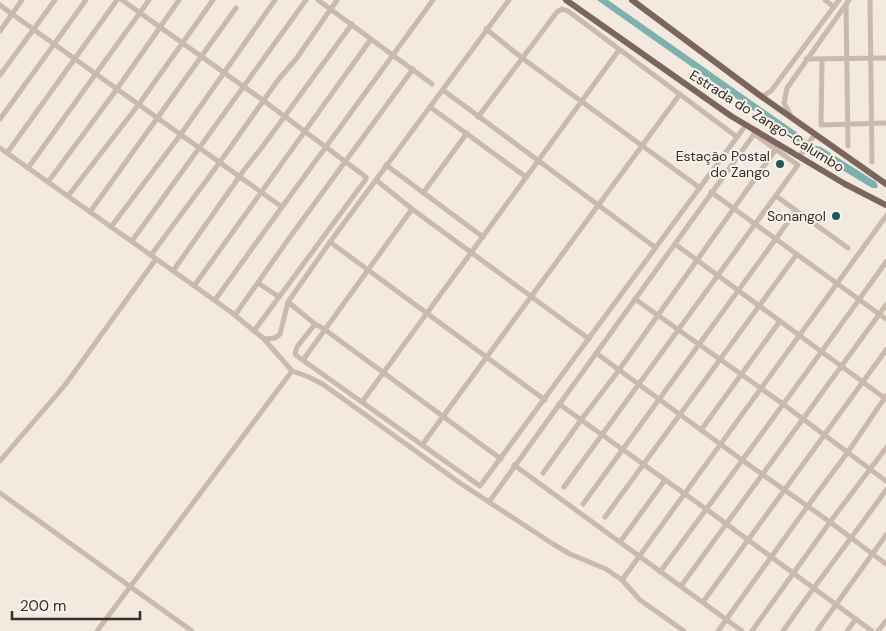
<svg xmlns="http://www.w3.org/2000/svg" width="886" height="631" viewBox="0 0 886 631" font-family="'DM Sans',sans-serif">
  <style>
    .water { fill: #7eb0b0 }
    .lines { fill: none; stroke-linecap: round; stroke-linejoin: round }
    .minor { stroke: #cbb9ab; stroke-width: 5 }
    .major { stroke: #7b655c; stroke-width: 6 }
    .poi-dot { fill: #20595b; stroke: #faf3ec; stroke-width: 2 }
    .labels { text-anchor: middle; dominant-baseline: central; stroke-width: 4; stroke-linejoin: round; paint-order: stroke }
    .street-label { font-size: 14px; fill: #392e2a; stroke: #faf3ec }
    .poi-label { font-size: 14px; fill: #392e2a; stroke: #faf3ec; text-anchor: end }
  </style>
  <rect width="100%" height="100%" fill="#f3e9df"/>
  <path class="water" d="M597 0H608L799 134 812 145 821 147 876 182 878 186 877 188H872L816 154 804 144 795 140Z"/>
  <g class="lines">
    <g class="minor">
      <path d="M122 0 264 101 366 177V179L254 331"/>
      <path d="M318 0 432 84"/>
      <path d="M825 0 834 7"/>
      <path d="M870 0 872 162"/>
      <path d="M846 4 848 146"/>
      <path d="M0 5 12 14 22 0"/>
      <path d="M486 29 522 58 700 188"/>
      <path d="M0 31 12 14 282 207 433 0"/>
      <path d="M806 59 886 58"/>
      <path d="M822 60 821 125 886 123"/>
      <path d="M0 75 55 0"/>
      <path d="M443 90 656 248"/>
      <path d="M759 94 763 96 771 91 839 0"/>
      <path d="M430 107 526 177"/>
      <path d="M791 116 784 103 787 88 849 0"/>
      <path d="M478 117 557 12 562 9 568 11 737 137"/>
      <path d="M0 119 86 0"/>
      <path d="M0 148 231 312 264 339 292 371"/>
      <path d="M7 153 117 0"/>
      <path d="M800 156 815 134"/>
      <path d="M386 165 483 237"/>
      <path d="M28 168 149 0"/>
      <path d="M376 180 412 209 589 339"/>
      <path d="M48 182 117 89 179 0"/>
      <path d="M711 192 886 319"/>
      <path d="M423 193 467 133"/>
      <path d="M68 196 139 104 213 0"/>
      <path d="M776 196 848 248"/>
      <path d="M90 212 236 8"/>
      <path d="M111 227 181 134 275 0"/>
      <path d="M132 241 306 0"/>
      <path d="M330 242 545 400"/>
      <path d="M675 244 886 399"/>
      <path d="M151 255 220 162 278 80 296 59 337 0"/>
      <path d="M173 271 244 170 263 146 352 24"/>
      <path d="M258 283 279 297"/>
      <path d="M194 286 371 39"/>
      <path d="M635 299 783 404 886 481"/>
      <path d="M215 300 282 207"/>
      <path d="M288 302 315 324 324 329 501 459"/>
      <path d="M235 315 290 237 413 69"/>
      <path d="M315 324 297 347 295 354 297 356 480 486 743 129"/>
      <path d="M264 339 275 338 280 334 288 302 330 242 509 0"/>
      <path d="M596 353 742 460 830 522 886 564"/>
      <path d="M303 360 412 209"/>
      <path d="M362 402 619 50"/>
      <path d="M559 404 706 509 872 631"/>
      <path d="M701 430 780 321"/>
      <path d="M422 445 680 94"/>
      <path d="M0 461 65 385 156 259"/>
      <path d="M514 465 742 631"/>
      <path d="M543 473 581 420 619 370 776 149"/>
      <path d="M564 487 798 165 754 134"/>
      <path d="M0 493 192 631"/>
      <path d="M489 502 757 130"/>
      <path d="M583 504 796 211"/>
      <path d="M605 517 797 254"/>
      <path d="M620 542 665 480"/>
      <path d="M660 572C736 469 812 366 886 262"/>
      <path d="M622 580 886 216"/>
      <path d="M681 586 886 305"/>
      <path d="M703 602 886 350"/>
      <path d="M97 631 292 371 309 377 324 385 460 483 553 544 570 554 606 569 622 580 640 600 684 631"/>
      <path d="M718 631 807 507 848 452 886 396"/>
      <path d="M752 631 830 522 886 448"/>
      <path d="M783 631C816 583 852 538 886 490"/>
      <path d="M817 631 886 535"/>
      <path d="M847 631 856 619"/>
      <path d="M878 631 886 621"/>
    </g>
    <g class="major">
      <path d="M566 0 731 116 845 184 886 205"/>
      <path d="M632 0 758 94 886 184"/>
    </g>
  </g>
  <g class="poi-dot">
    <circle cx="780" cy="164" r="5"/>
    <circle cx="836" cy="216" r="5"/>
  </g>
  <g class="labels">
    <g class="street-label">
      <text transform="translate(767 121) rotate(32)">Estrada do Zango-Calumbo</text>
    </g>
    <g class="poi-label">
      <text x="770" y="156">Estação Postal<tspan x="770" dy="16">do Zango</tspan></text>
      <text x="826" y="216">Sonangol</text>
    </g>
  </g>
  <path d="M12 611v8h128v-8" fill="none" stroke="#392e2a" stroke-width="2.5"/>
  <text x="20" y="611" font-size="15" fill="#392e2a" stroke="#faf3ec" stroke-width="4" paint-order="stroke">200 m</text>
</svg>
